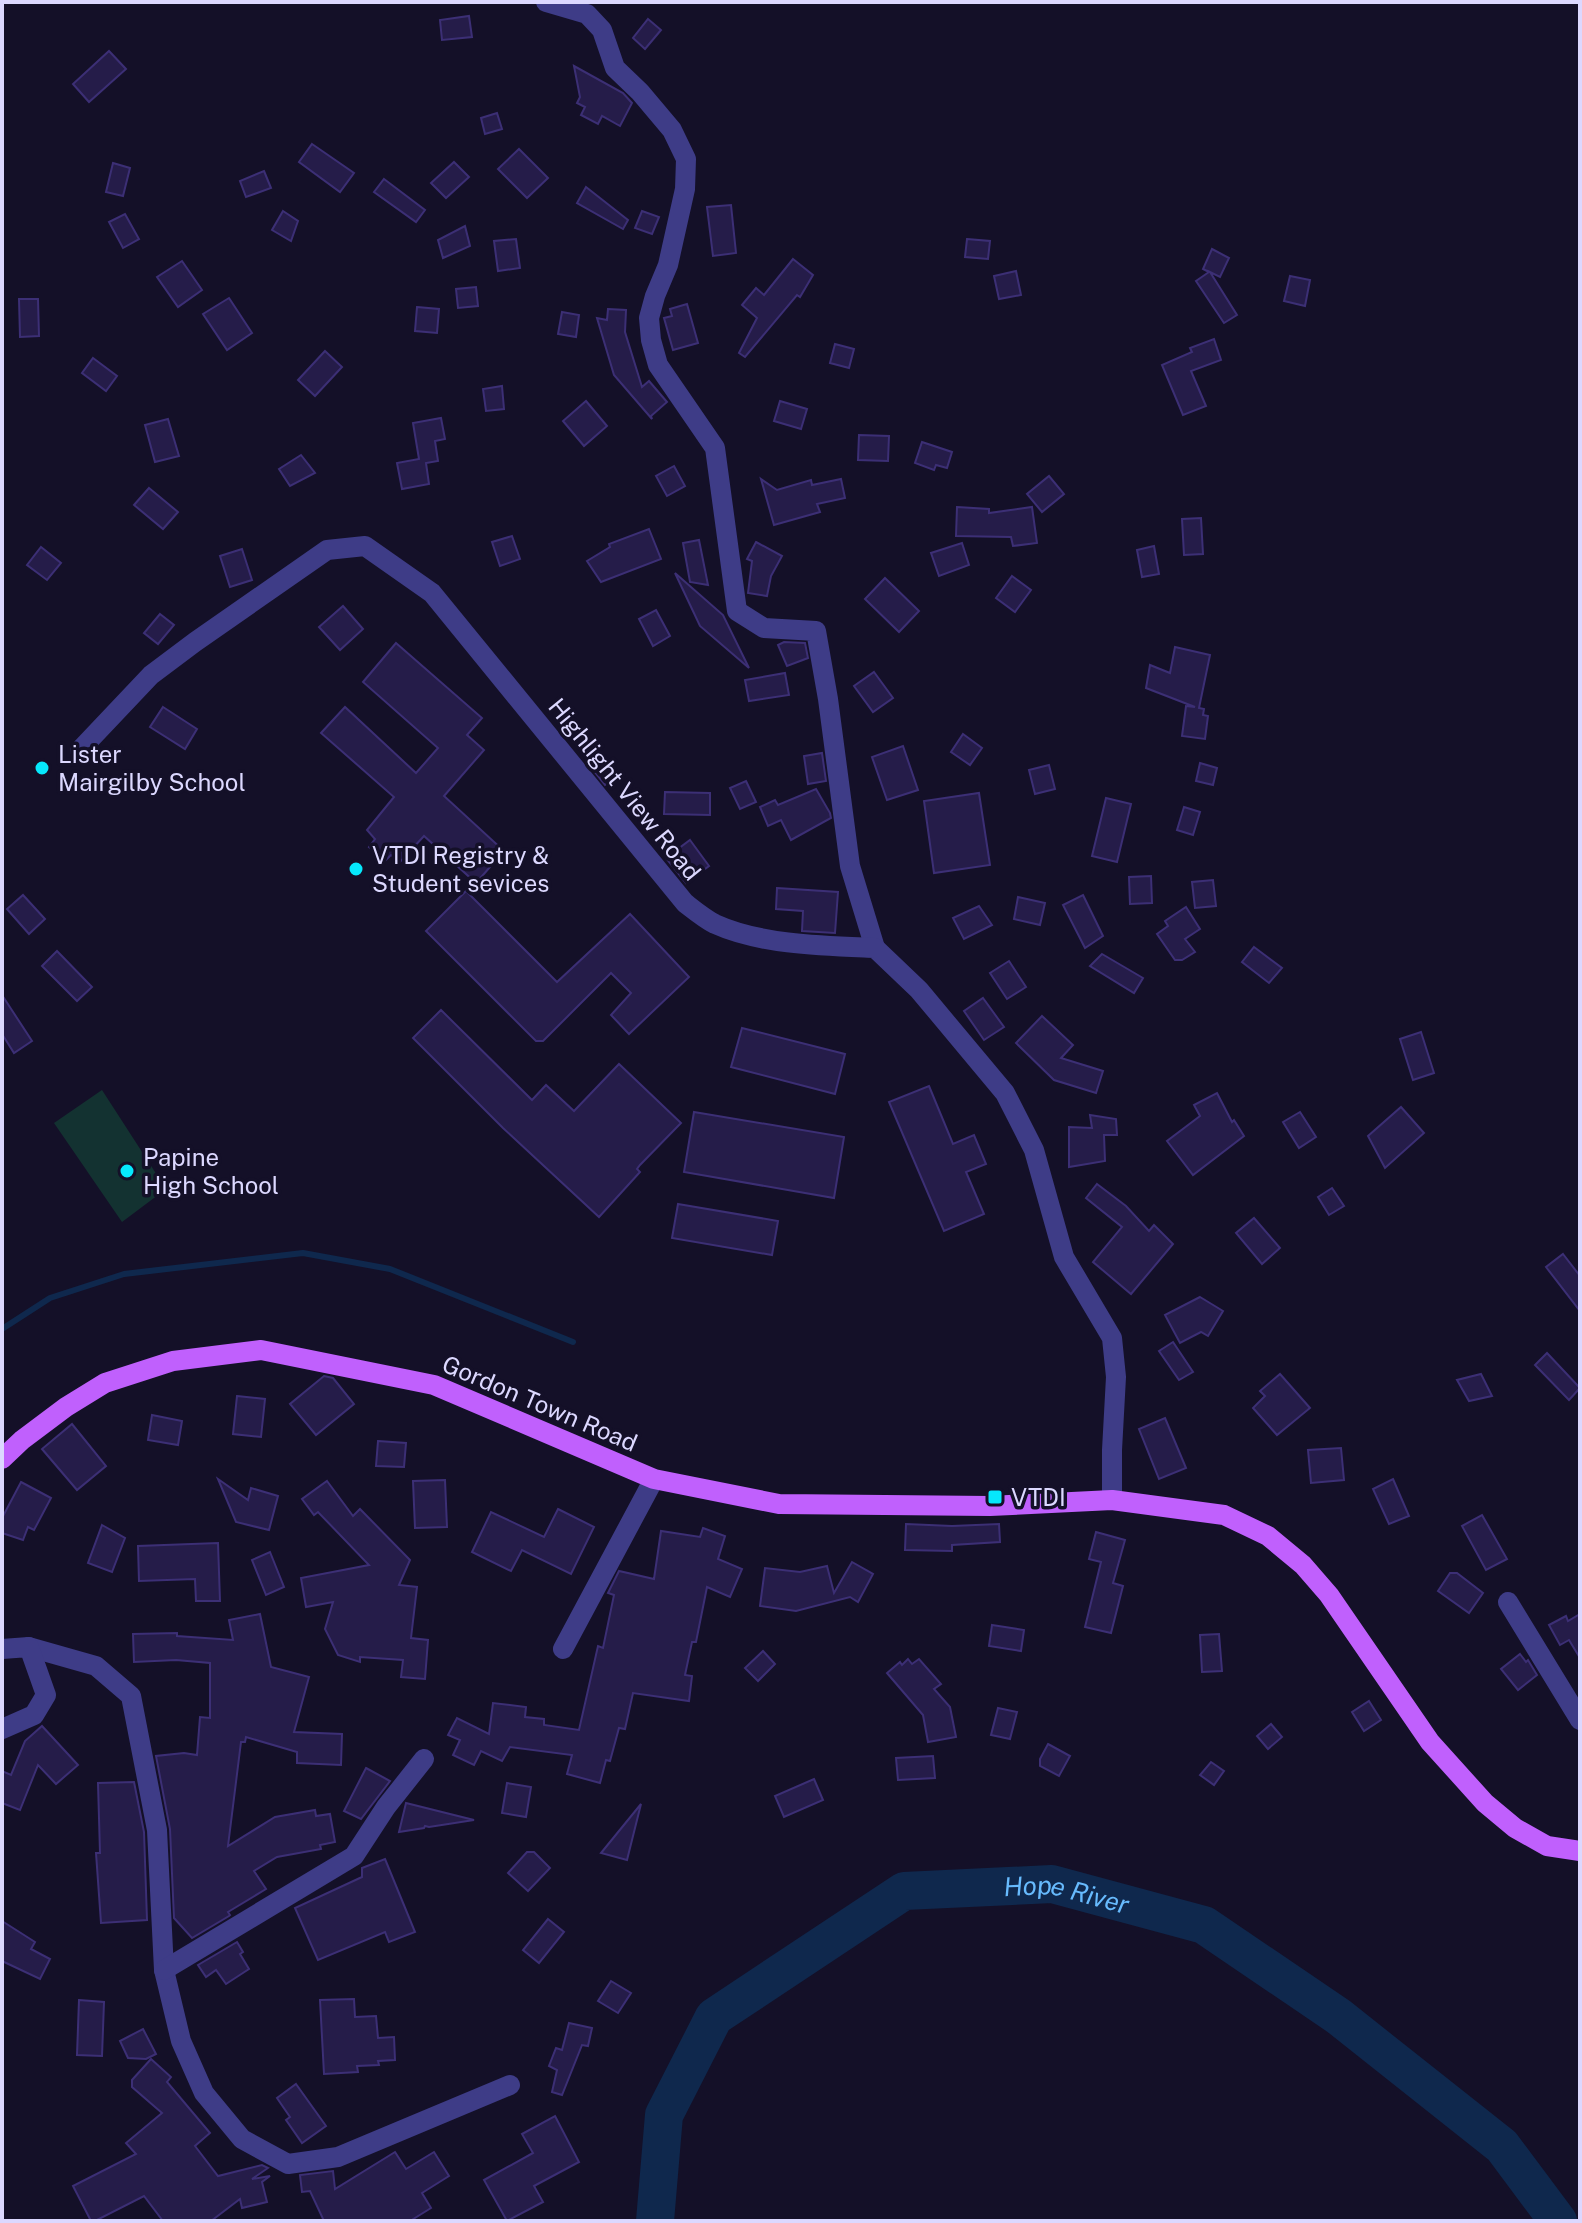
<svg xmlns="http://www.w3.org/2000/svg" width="1582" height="2223" viewBox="0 0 1582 2223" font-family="'Public Sans',sans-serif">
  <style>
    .green { fill: #133231 }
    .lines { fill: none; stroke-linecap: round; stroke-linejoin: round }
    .stream { stroke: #0f284d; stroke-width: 6 }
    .river { stroke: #0f284d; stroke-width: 38 }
    .building { fill: #251c49; stroke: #3c2f75; stroke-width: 2 }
    .minor { stroke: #3e3c87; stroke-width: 20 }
    .major { stroke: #c060fd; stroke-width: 20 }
    .poi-dot { fill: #06e8fc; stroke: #141028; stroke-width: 3 }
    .labels { text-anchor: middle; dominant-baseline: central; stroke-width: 7; stroke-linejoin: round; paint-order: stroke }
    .poi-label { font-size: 24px; fill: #dcd8ff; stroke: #141028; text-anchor: start }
    .street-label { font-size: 24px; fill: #dcd8ff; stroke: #141028 }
    .water-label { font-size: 26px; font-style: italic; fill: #67bafd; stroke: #141028 }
  </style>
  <rect width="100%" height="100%" fill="#141028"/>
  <path class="green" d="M102 1090 166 1189 122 1222 54 1123Z"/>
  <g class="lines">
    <path class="stream" d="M2 1329 50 1298 124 1274 303 1253 390 1269 573 1342"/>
    <path class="river" id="s1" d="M655 2221 664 2115 714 2017 904 1891 1052 1884 1204 1925 1338 2016 1502 2146 1558 2221"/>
  </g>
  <g class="building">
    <path d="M469 16 472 37 442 40 440 20Z"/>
    <path d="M648 19 661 30 645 49 633 38Z"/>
    <path d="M109 51 126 69 89 102 73 84Z"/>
    <path d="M574 66 623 93 632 103 620 126 602 116 598 124 581 115 585 107 577 103 580 97Z"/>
    <path d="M497 113 502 129 485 134 481 118Z"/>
    <path d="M312 144 354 173 340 192 299 162Z"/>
    <path d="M519 149 548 178 527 198 498 169Z"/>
    <path d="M454 162 469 177 446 198 431 183Z"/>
    <path d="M113 163 130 168 123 196 106 192Z"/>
    <path d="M264 171 271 188 246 197 240 181Z"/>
    <path d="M384 179 425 210 416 222 374 192Z"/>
    <path d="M586 187 628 220 623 229 577 203Z"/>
    <path d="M731 205 736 253 713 256 707 207Z"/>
    <path d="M283 211 298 221 291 241 272 230Z"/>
    <path d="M642 211 659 217 652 234 635 228Z"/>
    <path d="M125 214 139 239 123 248 109 222Z"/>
    <path d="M465 226 470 246 443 258 438 240Z"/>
    <path d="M516 239 520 268 498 271 494 241Z"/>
    <path d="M967 239 990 241 988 259 965 257Z"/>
    <path d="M1212 249 1229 258 1220 277 1210 272 1237 315 1224 323 1196 281 1209 272 1203 269Z"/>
    <path d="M793 259 813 275 800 297 797 295 745 357 739 353 757 318 742 305 756 288 764 295Z"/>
    <path d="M182 261 202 290 178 307 157 277Z"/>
    <path d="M1016 271 1021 295 999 299 994 276Z"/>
    <path d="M1290 276 1310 280 1305 306 1284 301Z"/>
    <path d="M476 287 478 306 458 308 456 289Z"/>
    <path d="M229 298 252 333 227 350 203 314Z"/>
    <path d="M19 299H38L39 336 20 337Z"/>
    <path d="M687 304 698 343 673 350 664 318 672 316 670 309Z"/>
    <path d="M417 307 439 309 437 333 415 331Z"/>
    <path d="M608 309 626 310 625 332 642 387 649 381 667 402 651 416 652 419 614 375 597 318 607 320Z"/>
    <path d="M562 312 579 315 576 337 558 334Z"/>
    <path d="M1214 339 1221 360 1191 371 1206 406 1183 415 1162 365 1192 352 1190 348Z"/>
    <path d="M835 344 854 349 849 368 830 363Z"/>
    <path d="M325 351 342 367 315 396 298 380Z"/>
    <path d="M93 358 117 376 106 391 82 373Z"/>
    <path d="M502 386 504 409 486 411 483 389Z"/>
    <path d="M586 401 607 426 584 446 563 421Z"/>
    <path d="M780 401 807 409 801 429 774 421Z"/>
    <path d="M441 418 445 439 435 441 438 461 426 463 429 484 402 489 397 463 419 459 413 423Z"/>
    <path d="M168 419 179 456 155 462 145 425Z"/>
    <path d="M859 435 889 436 888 461 858 460Z"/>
    <path d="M922 442 952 452 947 468 936 465 934 470 915 463Z"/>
    <path d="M301 455 315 473 290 486 279 469Z"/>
    <path d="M674 466 685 486 667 496 656 476Z"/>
    <path d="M1049 476 1064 494 1042 512 1027 494Z"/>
    <path d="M761 479 777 490 811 480 812 485 841 479 845 498 817 504 820 512 774 525Z"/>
    <path d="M149 488 178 512 163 529 134 505Z"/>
    <path d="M957 507 989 509V513L1032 507 1037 543 1013 546 1011 537 956 536Z"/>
    <path d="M1201 518 1203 554 1184 555 1182 519Z"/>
    <path d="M649 529 661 559 601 582 587 561 610 547 609 544Z"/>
    <path d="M512 536 520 559 500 566 492 542Z"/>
    <path d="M699 540 708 585 690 582 683 543Z"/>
    <path d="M756 542 782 556 771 576 767 596 748 593 752 561 747 559Z"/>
    <path d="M962 543 969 565 939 576 931 553Z"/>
    <path d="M1154 546 1159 574 1142 577 1137 550Z"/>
    <path d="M41 547 61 563 47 580 27 565Z"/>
    <path d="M242 549 252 580 230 587 220 556Z"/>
    <path d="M675 573 723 615 749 668 700 626Z"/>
    <path d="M1012 576 1031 590 1015 612 996 598Z"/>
    <path d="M885 578 919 611 899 632 865 599Z"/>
    <path d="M343 606 363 629 340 650 319 627Z"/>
    <path d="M656 610 670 636 653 646 639 619Z"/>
    <path d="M160 614 174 625 158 644 144 633Z"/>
    <path d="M784 642 805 643 808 658 787 666 778 645Z"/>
    <path d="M396 643 482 718 467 735 484 750 444 796 504 851 476 883 424 836 400 862 391 855 385 861 369 847 375 839 367 830 394 797 321 733 345 707 416 773 438 748 363 682Z"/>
    <path d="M1175 647 1210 655 1199 708 1204 709 1203 715 1208 716 1205 739 1182 736 1186 706 1195 707 1146 688 1150 665 1170 673Z"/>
    <path d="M874 672 893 698 873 712 854 686Z"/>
    <path d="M785 673 789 695 749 701 745 680Z"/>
    <path d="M163 707 197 729 185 749 150 727Z"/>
    <path d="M963 734 982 748 970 765 951 752Z"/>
    <path d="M903 746 918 790 887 800 872 757Z"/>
    <path d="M822 753 826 781 808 784 804 756Z"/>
    <path d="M608 761 618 776 605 785 594 771Z"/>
    <path d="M1200 763 1217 768 1213 785 1196 781Z"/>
    <path d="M1049 765 1055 789 1035 794 1029 770Z"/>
    <path d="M746 781 756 802 740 809 730 788Z"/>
    <path d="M816 789 830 813 831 818 791 840 781 820 768 826 760 807 775 800 778 805Z"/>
    <path d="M665 792 710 793V815L664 814Z"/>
    <path d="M979 793 990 865 934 873 924 801Z"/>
    <path d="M1106 798 1131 804 1117 862 1092 856Z"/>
    <path d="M1184 807 1200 812 1193 835 1177 830Z"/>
    <path d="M690 840 709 866 686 883 666 858Z"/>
    <path d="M1151 876 1152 903 1130 904 1129 877Z"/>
    <path d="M1213 880 1216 906 1195 908 1192 882Z"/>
    <path d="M777 888 838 892 835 933 802 931 803 911 776 909Z"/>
    <path d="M466 891 557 982 630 914 689 977 629 1034 611 1015 631 993 611 973 543 1041H536L426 931Z"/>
    <path d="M23 895 45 919 29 934 7 909Z"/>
    <path d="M1083 895 1103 936 1085 948 1063 905Z"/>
    <path d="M1018 897 1045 903 1040 925 1014 919Z"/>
    <path d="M979 906 992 925 964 939 953 918Z"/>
    <path d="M1186 907 1200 929 1185 939 1195 952 1182 960H1175L1157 934 1168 926 1165 921Z"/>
    <path d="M1254 947 1282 968 1269 983 1242 962Z"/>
    <path d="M57 951 92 987 77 1001 42 966Z"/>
    <path d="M1102 954 1143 978 1134 993 1090 966Z"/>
    <path d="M1009 961 1026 987 1007 999 990 973Z"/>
    <path d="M2 995 32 1041 14 1053 2 1034Z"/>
    <path d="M983 998 1004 1027 984 1040 964 1011Z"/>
    <path d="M441 1010 532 1100 546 1085 574 1111 619 1064 681 1123 640 1165 637 1169 640 1172 599 1217 503 1128 413 1038Z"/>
    <path d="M1042 1016 1073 1045 1061 1058 1103 1071 1096 1093 1054 1080 1016 1043Z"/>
    <path d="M742 1028 845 1054 835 1094 731 1067Z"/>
    <path d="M1421 1032 1434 1073 1413 1080 1400 1039Z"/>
    <path d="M929 1086 953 1144 974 1135 986 1164 966 1172 984 1214 944 1231 889 1102Z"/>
    <path d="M1217 1093 1232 1122 1234 1120 1244 1136 1193 1175 1167 1141 1200 1116 1194 1105Z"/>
    <path d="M1401 1107 1424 1133 1385 1168 1368 1136Z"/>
    <path d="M694 1112 844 1137 834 1198 684 1172Z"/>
    <path d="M1300 1112 1316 1137 1299 1148 1283 1122Z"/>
    <path d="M1090 1115 1116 1119 1117 1135H1104L1105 1161 1069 1167V1127L1092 1128Z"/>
    <path d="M1097 1184 1126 1206 1149 1231 1154 1225 1173 1244 1131 1294 1093 1262 1122 1227 1086 1198Z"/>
    <path d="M1332 1188 1344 1206 1329 1215 1318 1197Z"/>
    <path d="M678 1204 778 1221 772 1255 672 1238Z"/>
    <path d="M1254 1218 1280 1248 1262 1264 1236 1233Z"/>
    <path d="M1563 1254 1580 1276V1311L1546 1267Z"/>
    <path d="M1200 1297 1223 1311 1208 1336 1201 1332 1180 1343 1165 1315Z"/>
    <path d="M1173 1342 1193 1372 1179 1380 1159 1351Z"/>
    <path d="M1547 1353 1580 1388 1569 1400 1535 1365Z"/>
    <path d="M1280 1374 1310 1408 1277 1435 1253 1408 1265 1396 1260 1391Z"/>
    <path d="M1481 1374 1492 1396 1469 1401 1457 1380Z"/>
    <path d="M324 1376 333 1378 354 1404 316 1435 290 1404Z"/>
    <path d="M237 1396 265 1399 261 1437 233 1434Z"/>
    <path d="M152 1415 182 1421 178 1445 148 1440Z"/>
    <path d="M1165 1418 1186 1468 1159 1479 1139 1429Z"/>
    <path d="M72 1424 106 1466 77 1490 42 1449Z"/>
    <path d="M378 1441 406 1443 404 1467 376 1466Z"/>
    <path d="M1341 1448 1344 1480 1311 1483 1308 1450Z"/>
    <path d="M218 1479 248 1500 251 1488 278 1496 269 1530 236 1522Z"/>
    <path d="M1393 1479 1409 1516 1389 1524 1373 1489Z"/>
    <path d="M445 1480 447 1527 415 1528 413 1481Z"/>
    <path d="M327 1481 353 1516 360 1509 410 1560 399 1585 417 1587 411 1638 428 1640 425 1679 401 1677 403 1660 360 1657V1662L338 1655 325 1629 333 1602 306 1607 301 1578 369 1565 318 1512 314 1515 302 1499Z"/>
    <path d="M21 1482 51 1498 34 1530 28 1527 23 1540 2 1533V1518Z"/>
    <path d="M558 1509 594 1527 571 1574 522 1550 511 1571 472 1552 491 1512 544 1537Z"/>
    <path d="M1482 1515 1507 1559 1486 1570 1462 1526Z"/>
    <path d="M906 1524 952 1526 999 1524 1000 1542 952 1545V1551L905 1550Z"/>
    <path d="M102 1525 125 1538 112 1572 88 1563Z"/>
    <path d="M703 1528 725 1536 718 1559 742 1569 730 1597 707 1587 696 1642H692L685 1675 692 1676 689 1701 633 1693 625 1729 619 1728 610 1761 606 1760 600 1783 567 1774 572 1755 510 1747 502 1761 481 1751 474 1765 453 1755 460 1740 448 1735 457 1718 489 1734 493 1703 526 1707 525 1717 544 1719V1725L579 1730 598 1646 603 1648 614 1595 608 1593 619 1571 654 1579 661 1531 700 1537Z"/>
    <path d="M1096 1532 1125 1540 1113 1583 1123 1586 1111 1633 1085 1627 1101 1562 1089 1559Z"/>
    <path d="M218 1543 220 1601H196L195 1579 139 1581 138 1546Z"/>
    <path d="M270 1552 284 1587 266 1595 252 1560Z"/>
    <path d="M852 1562 873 1574 858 1602 850 1597 796 1611 760 1606 765 1568 800 1572 827 1566 834 1593Z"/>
    <path d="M1450 1573H1457L1483 1593 1469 1613 1438 1591Z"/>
    <path d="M260 1614 271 1667 309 1677 294 1732 342 1734 341 1765 297 1763V1752L246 1737 245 1742H241L228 1846 275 1817 315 1810 316 1816 330 1814 335 1842 320 1845 321 1849 277 1857 254 1871 266 1889 228 1912 230 1915 229 1916 192 1938 174 1918 170 1829 156 1756 184 1753 197 1755 200 1717 210 1718V1663L176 1660 134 1662 133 1634 177 1633V1636L233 1640 229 1620Z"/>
    <path d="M1580 1614V1658L1569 1640 1560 1645 1549 1625 1566 1616 1568 1621Z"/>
    <path d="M992 1625 1024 1630 1021 1651 989 1646Z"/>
    <path d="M1219 1634 1222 1671 1202 1672 1200 1635Z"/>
    <path d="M763 1651 775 1664 758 1681 745 1668Z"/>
    <path d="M1520 1654 1526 1662 1528 1660 1537 1675 1518 1690 1501 1669Z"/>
    <path d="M908 1659 912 1664 919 1659 941 1684 934 1689 950 1707 956 1737 928 1742 923 1715 887 1673 900 1662 902 1665Z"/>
    <path d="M1369 1701 1381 1720 1364 1731 1352 1712Z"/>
    <path d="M998 1708 1017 1712 1010 1739 991 1735Z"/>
    <path d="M1271 1724 1282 1737 1268 1749 1257 1736Z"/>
    <path d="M42 1726 78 1765 56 1784 38 1765 20 1810 2 1803V1771L11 1775 25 1741Z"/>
    <path d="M1048 1744 1070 1756 1059 1776 1040 1766V1759Z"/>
    <path d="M933 1756 935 1778 898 1780 896 1758Z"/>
    <path d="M1211 1762 1224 1771 1214 1785 1200 1775Z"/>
    <path d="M366 1768 390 1781 361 1819 344 1811Z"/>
    <path d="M814 1779 823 1800 784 1817 775 1796Z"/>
    <path d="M134 1782 144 1832 147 1920 101 1923 96 1853H100L98 1783Z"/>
    <path d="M507 1783 531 1787 526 1817 502 1813Z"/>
    <path d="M406 1803 474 1820 429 1827 425 1826 424 1828 399 1832Z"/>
    <path d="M641 1804 627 1860 601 1853Z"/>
    <path d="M527 1852H534L550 1868 528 1891 508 1873Z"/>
    <path d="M385 1859 415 1932 389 1942 385 1932 318 1960 295 1908 362 1877V1868Z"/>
    <path d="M548 1919 564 1932 539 1963 523 1950Z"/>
    <path d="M2 1921 35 1942 31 1949 50 1959 40 1979 2 1961Z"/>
    <path d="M237 1942 243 1952 240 1954 249 1969 226 1984 216 1970 206 1977 198 1965Z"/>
    <path d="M611 1981 631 1993 618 2013 598 2001Z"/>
    <path d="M354 1999 355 2017 376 2016 378 2038 394 2037 395 2060 378 2061 379 2065 357 2066 358 2072 324 2074 320 2000Z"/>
    <path d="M79 2000 104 2002 102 2056 77 2055Z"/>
    <path d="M569 2023 592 2028 588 2046 582 2045 562 2095 552 2092 557 2070 549 2066 556 2048 562 2050Z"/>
    <path d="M143 2029 156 2054 146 2059 128 2058 120 2041Z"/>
    <path d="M151 2059 171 2077 167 2082 210 2133 195 2146 218 2176 262 2165 268 2168 252 2179 270 2176 262 2182 267 2202 242 2208 240 2199 211 2221H163L144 2196 95 2221H91L73 2186 136 2154 126 2143 162 2113 132 2087V2080Z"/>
    <path d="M296 2084 326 2126 302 2143 286 2120 290 2117 277 2098Z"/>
    <path d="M555 2116 579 2162 534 2186 543 2202 507 2221 484 2180 533 2153 522 2134Z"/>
    <path d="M395 2152 406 2169 434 2152 449 2176 422 2193 431 2208 410 2221H324L310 2191 302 2192 300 2175 333 2171 335 2189Z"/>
  </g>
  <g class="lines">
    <g class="minor">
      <path d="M546 2 587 14 602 30 615 68 640 92 672 130 686 159 685 189 668 265 655 296 649 318 651 340 658 365 715 448 737 611 764 628 816 631 828 699 850 866 875 948"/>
      <path d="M80 750 151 675 195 642 327 550 365 546 432 593 685 903C694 910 705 919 715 924 761 945 826 946 875 948L919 990 1005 1093 1034 1150 1064 1257 1112 1338 1116 1377 1112 1450V1500"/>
      <path d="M1508 1602 1580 1720"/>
      <path d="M29 1647 96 1666 131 1696 157 1830 164 1970 181 2041 204 2093 242 2139 288 2164 338 2157 510 2085"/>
      <path d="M2 1649 29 1647 46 1695 34 1715 2 1729"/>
      <path d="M563 1649 654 1479"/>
      <path d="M164 1970 354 1856 386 1807 424 1759"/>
    </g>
    <path class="major" d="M2 1459 22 1440 66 1407 105 1383 173 1361 261 1350 434 1385 654 1479 779 1504 990 1506 1112 1500 1224 1515 1268 1536 1303 1565 1329 1595 1430 1742 1485 1803 1515 1828 1547 1846 1580 1851"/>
  </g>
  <g class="poi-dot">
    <circle cx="42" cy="768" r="8"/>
    <circle cx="356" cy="869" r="8"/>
    <circle cx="127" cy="1171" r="8"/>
    <rect x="987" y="1489" width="16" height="16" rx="4"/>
  </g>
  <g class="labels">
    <g class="poi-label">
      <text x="58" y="754">Lister<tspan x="58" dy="28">Mairgilby School</tspan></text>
      <text x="372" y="855">VTDI Registry &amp;<tspan x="372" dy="28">Student sevices</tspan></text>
      <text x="143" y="1157">Papine<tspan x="143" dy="28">High School</tspan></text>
      <text x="1011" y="1497">VTDI</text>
    </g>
    <g class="street-label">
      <text transform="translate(625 789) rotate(51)">Highlight View Road</text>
      <text transform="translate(540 1403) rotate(23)">Gordon Town Road</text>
    </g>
    <g class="water-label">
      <text stroke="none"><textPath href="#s1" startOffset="608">Hope River</textPath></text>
    </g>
  </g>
  <rect width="1582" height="2223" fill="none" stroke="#dcd8ff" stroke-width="8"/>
</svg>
